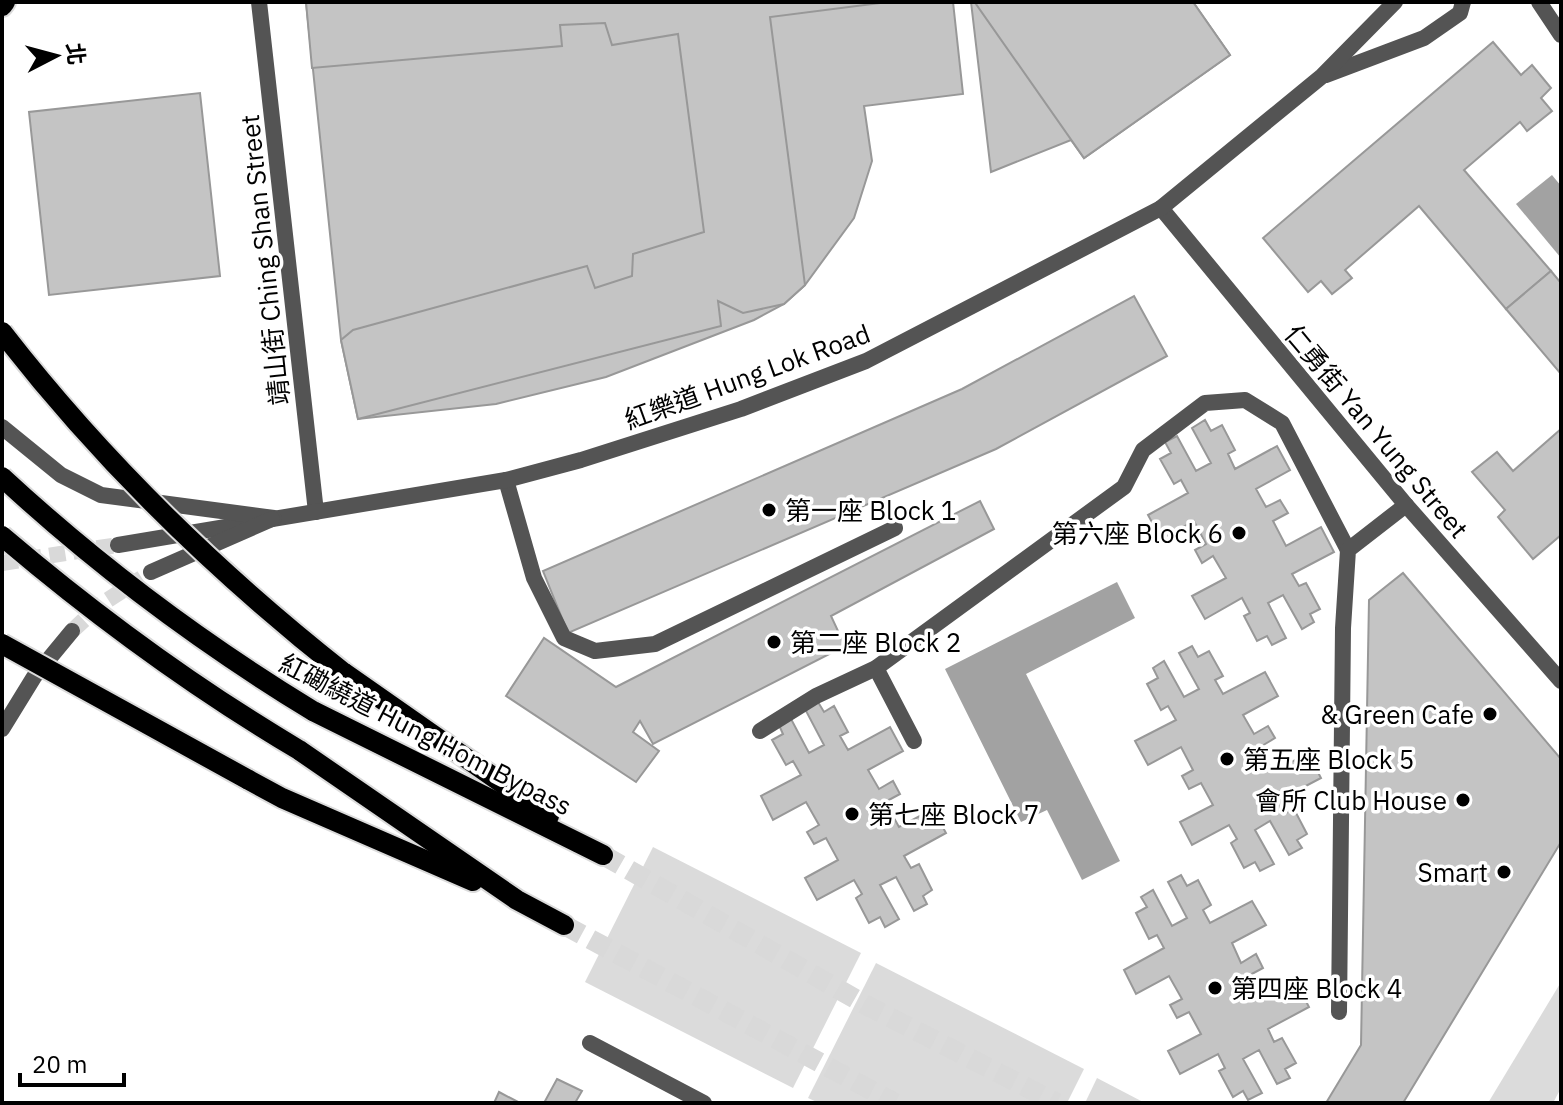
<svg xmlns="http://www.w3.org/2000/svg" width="1563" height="1105" viewBox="0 0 1563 1105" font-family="'IBM Plex Sans','Noto Sans TC',sans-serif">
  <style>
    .green { fill: #dbdbdb }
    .water { fill: #a2a2a2 }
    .building { fill: #c4c4c4; stroke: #989898; stroke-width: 2 }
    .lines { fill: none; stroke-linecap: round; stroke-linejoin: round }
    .minor-tunnel { stroke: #d9d9d9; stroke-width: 16; stroke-dasharray: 16 8; stroke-linecap: butt }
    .tertiary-tunnel { stroke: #d9d9d9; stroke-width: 16; stroke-dasharray: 16 8; stroke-linecap: butt }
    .primary-tunnel { stroke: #d9d9d9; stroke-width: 20; stroke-dasharray: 20 10; stroke-linecap: butt }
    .primary-casing { stroke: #dbdbdb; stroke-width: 24 }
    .service { stroke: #545454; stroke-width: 16 }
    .minor { stroke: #545454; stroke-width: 16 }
    .tertiary { stroke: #545454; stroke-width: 16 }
    .primary { stroke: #000; stroke-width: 20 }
    .primary-bridge-casing { stroke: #dbdbdb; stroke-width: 24; stroke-linecap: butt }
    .primary-bridge { stroke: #000; stroke-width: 20 }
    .poi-dot { fill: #000; stroke: #fff; stroke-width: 3 }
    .labels { text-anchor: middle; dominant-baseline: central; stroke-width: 7; stroke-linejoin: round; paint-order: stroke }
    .street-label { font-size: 26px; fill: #000; stroke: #fff }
    .poi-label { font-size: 26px; fill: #000; stroke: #fff; text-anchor: start }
  </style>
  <rect width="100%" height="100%" fill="#fff"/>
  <g class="green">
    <path d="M653 847 861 953 793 1088 585 982Z"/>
    <path d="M876 963 1084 1069 1067 1103H819L808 1098Z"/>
    <path d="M1561 982V1088L1553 1103H1488Z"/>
    <path d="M1097 1078 1145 1103H1085Z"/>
  </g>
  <g class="water">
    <path d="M1552 175 1561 186V258L1516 204Z"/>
    <path d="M1117 582 1135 618 1026 674 1120 861 1082 880 1047 810 1021 822 945 669Z"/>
  </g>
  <g class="building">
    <path d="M306 2H953L963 94 864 106 872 161 854 218 805 285 784 304 754 320 606 377 496 404 358 419 341 340Z"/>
    <path d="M306 2H888L770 17 805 285 784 304 743 313 718 301 721 326 358 419 341 340 353 330 587 266 595 288 632 276 633 254 704 232 678 34 612 45 605 23 560 25 562 46 312 68Z"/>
    <path d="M971 2H1193L1230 55 1084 158 1071 140 991 172Z"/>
    <path d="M978 2H1193L1230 55 1084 158 976 4Z"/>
    <path d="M1493 42 1521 75 1532 65 1551 88 1541 98 1552 111 1527 131 1520 122 1464 170 1551 271 1506 309 1419 206 1345 270 1352 278 1332 294 1321 281 1308 292 1263 238Z"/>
    <path d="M200 93 220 276 49 295 29 112Z"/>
    <path d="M1551 271 1561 283V374L1506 309Z"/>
    <path d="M1134 296 1167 356 996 449 568 633 543 571 962 389Z"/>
    <path d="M1205 420 1211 431 1222 425 1235 450 1228 454 1235 469 1277 446 1290 470 1256 489 1266 507 1280 500 1288 513 1273 521 1286 546 1321 527 1334 552 1292 574 1299 586 1306 583 1320 609 1310 614 1314 622 1302 629 1283 595 1268 603 1286 638 1272 645 1267 636 1257 641 1244 616 1250 613 1242 598 1205 619 1192 596 1226 578 1213 556 1202 563 1195 550 1206 544 1194 521 1161 539 1148 515 1188 493 1181 480 1174 484 1160 459 1171 453 1165 442 1177 436 1196 471 1211 463 1192 428Z"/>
    <path d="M1561 429V535L1533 559 1498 517 1505 510 1472 472 1497 452 1513 471Z"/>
    <path d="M980 501 994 529 831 616 845 646 653 744 640 721 633 732 659 751 636 782 506 696 544 638 616 687Z"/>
    <path d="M1403 573 1561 759V842L1403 1103H1326L1361 1045 1369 600Z"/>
    <path d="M1192 646 1198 657 1209 651 1223 676 1215 680 1223 694 1265 672 1278 696 1243 715 1254 734 1268 726 1275 738 1260 747 1273 772 1308 753 1321 778 1279 800 1286 813 1294 809 1307 834 1297 840 1302 848 1289 855 1270 821 1255 830 1274 864 1260 871 1255 862 1244 868 1231 843 1237 839 1229 825 1192 845 1180 822 1213 805 1201 783 1189 789 1182 776 1193 770 1181 747 1148 765 1135 741 1176 720 1168 706 1161 710 1147 684 1158 678 1153 668 1164 661 1184 697 1199 689 1179 653Z"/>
    <path d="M818 702 824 712 834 706 848 732 840 736 848 750 890 727 903 751 868 770 879 789 893 781 900 794 885 802 899 827 933 809 946 833 904 856 911 868 919 864 932 890 923 896 927 904 914 911 896 877 880 885 899 919 885 927 880 917 869 923 856 898 862 894 854 880 817 900 805 878 838 860 826 838 814 844 807 832 819 825 806 802 773 820 761 796 801 775 793 761 786 765 772 740 783 734 778 723 790 717 809 753 824 745 805 709Z"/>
    <path d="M1181 875 1187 886 1198 880 1211 905 1203 910 1210 923 1252 901 1266 925 1232 943 1241 963 1256 954 1263 968 1248 976 1262 1001 1296 982 1309 1007 1268 1029 1274 1042 1282 1038 1296 1063 1285 1069 1290 1078 1277 1084 1259 1050 1243 1059 1262 1093 1248 1100 1243 1091 1233 1097 1219 1071 1225 1068 1218 1054 1180 1074 1168 1051 1201 1034 1189 1012 1177 1018 1170 1005 1182 999 1169 976 1136 994 1124 970 1164 948 1157 935 1149 939 1136 913 1147 907 1141 897 1153 890 1172 926 1187 918 1168 882Z"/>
    <path d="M557 1079 582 1091 575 1103H544Z"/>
    <path d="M499 1092 520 1103H494Z"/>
  </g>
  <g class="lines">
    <path class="minor-tunnel" d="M2 563 118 545"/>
    <path class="tertiary-tunnel" d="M72 631 100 605 151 572"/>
    <g class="primary-tunnel">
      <path d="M603 855 866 1005 1057 1103"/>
      <path d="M564 925 895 1103"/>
    </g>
    <g class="primary-casing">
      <g id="primary">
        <path d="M2 6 5 2"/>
        <path d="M343 672 549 816"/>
        <path d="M313 711 603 855"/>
        <path d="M299 750 517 900 564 925"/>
        <path d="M247 779 282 798 473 881"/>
      </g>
    </g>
    <g class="service">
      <path d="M506 480 534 578 564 638 595 651 655 644 895 528"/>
      <path d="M876 668 914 741"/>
      <path d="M760 731 816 696 876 668 1124 487 1143 450 1205 403 1245 400 1282 423 1348 550"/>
      <path d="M1339 1012 1343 628 1348 550 1406 505"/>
      <path d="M590 1043 704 1103"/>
    </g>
    <g class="minor">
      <path d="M259 2 316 512"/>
      <path d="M1326 75 1424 38 1460 13 1463 2"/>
      <path d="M1161 208 1406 505 1561 681"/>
      <path d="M118 545 506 480 581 460 741 409 866 361 1161 208 1321 77 1395 2"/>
    </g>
    <g class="tertiary">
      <path d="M1539 2 1561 35"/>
      <path d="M2 427 61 475 101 495 274 518"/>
      <path d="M151 572 272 519"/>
      <path d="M2 729 34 677 72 631"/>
    </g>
    <use href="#primary" class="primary"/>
    <g class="primary-bridge-casing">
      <g id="primary-bridge">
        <path d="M2 332C102 461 215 571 343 672"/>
        <path d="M2 477C97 565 203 644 313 711"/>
        <path d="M2 536C96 616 193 687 299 750"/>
        <path d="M2 644 247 779"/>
      </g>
    </g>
    <use href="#primary-bridge" class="primary-bridge"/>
  </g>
  <g class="poi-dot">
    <circle cx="769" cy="510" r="8"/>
    <circle cx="1239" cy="533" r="8"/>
    <circle cx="774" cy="642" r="8"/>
    <circle cx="1490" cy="714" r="8"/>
    <circle cx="1227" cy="759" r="8"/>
    <circle cx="1463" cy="800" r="8"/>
    <circle cx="852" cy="814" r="8"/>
    <circle cx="1504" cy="872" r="8"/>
    <circle cx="1215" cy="988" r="8"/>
  </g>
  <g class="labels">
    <g class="street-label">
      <text transform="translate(264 260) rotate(-96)">靖山街 Ching Shan Street</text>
      <text transform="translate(747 376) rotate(-20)">紅樂道 Hung Lok Road</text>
      <text transform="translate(1377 431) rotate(50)">仁勇街 Yan Yung Street</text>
      <text transform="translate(426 734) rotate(27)">紅磡繞道 Hung Hom Bypass</text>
    </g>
    <g class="poi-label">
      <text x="785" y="510">第一座 Block 1</text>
      <text x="1223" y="533" text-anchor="end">第六座 Block 6</text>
      <text x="790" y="642">第二座 Block 2</text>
      <text x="1474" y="714" text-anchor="end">&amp; Green Cafe</text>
      <text x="1243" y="759">第五座 Block 5</text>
      <text x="1447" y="800" text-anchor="end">會所 Club House</text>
      <text x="868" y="814">第七座 Block 7</text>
      <text x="1488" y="872" text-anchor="end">Smart</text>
      <text x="1231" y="988">第四座 Block 4</text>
    </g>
  </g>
  <rect width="1563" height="1105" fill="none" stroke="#000000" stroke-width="8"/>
  <g transform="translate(56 56) rotate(84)" stroke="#ffffff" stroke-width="6" paint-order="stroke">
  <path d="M0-6L14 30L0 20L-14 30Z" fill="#000000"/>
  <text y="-12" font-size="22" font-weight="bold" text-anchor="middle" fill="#000000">北</text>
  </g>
  <path d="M20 1073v12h104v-12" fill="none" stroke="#000000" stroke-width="4"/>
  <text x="32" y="1073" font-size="24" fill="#000000" stroke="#ffffff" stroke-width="6" paint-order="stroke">20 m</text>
</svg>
